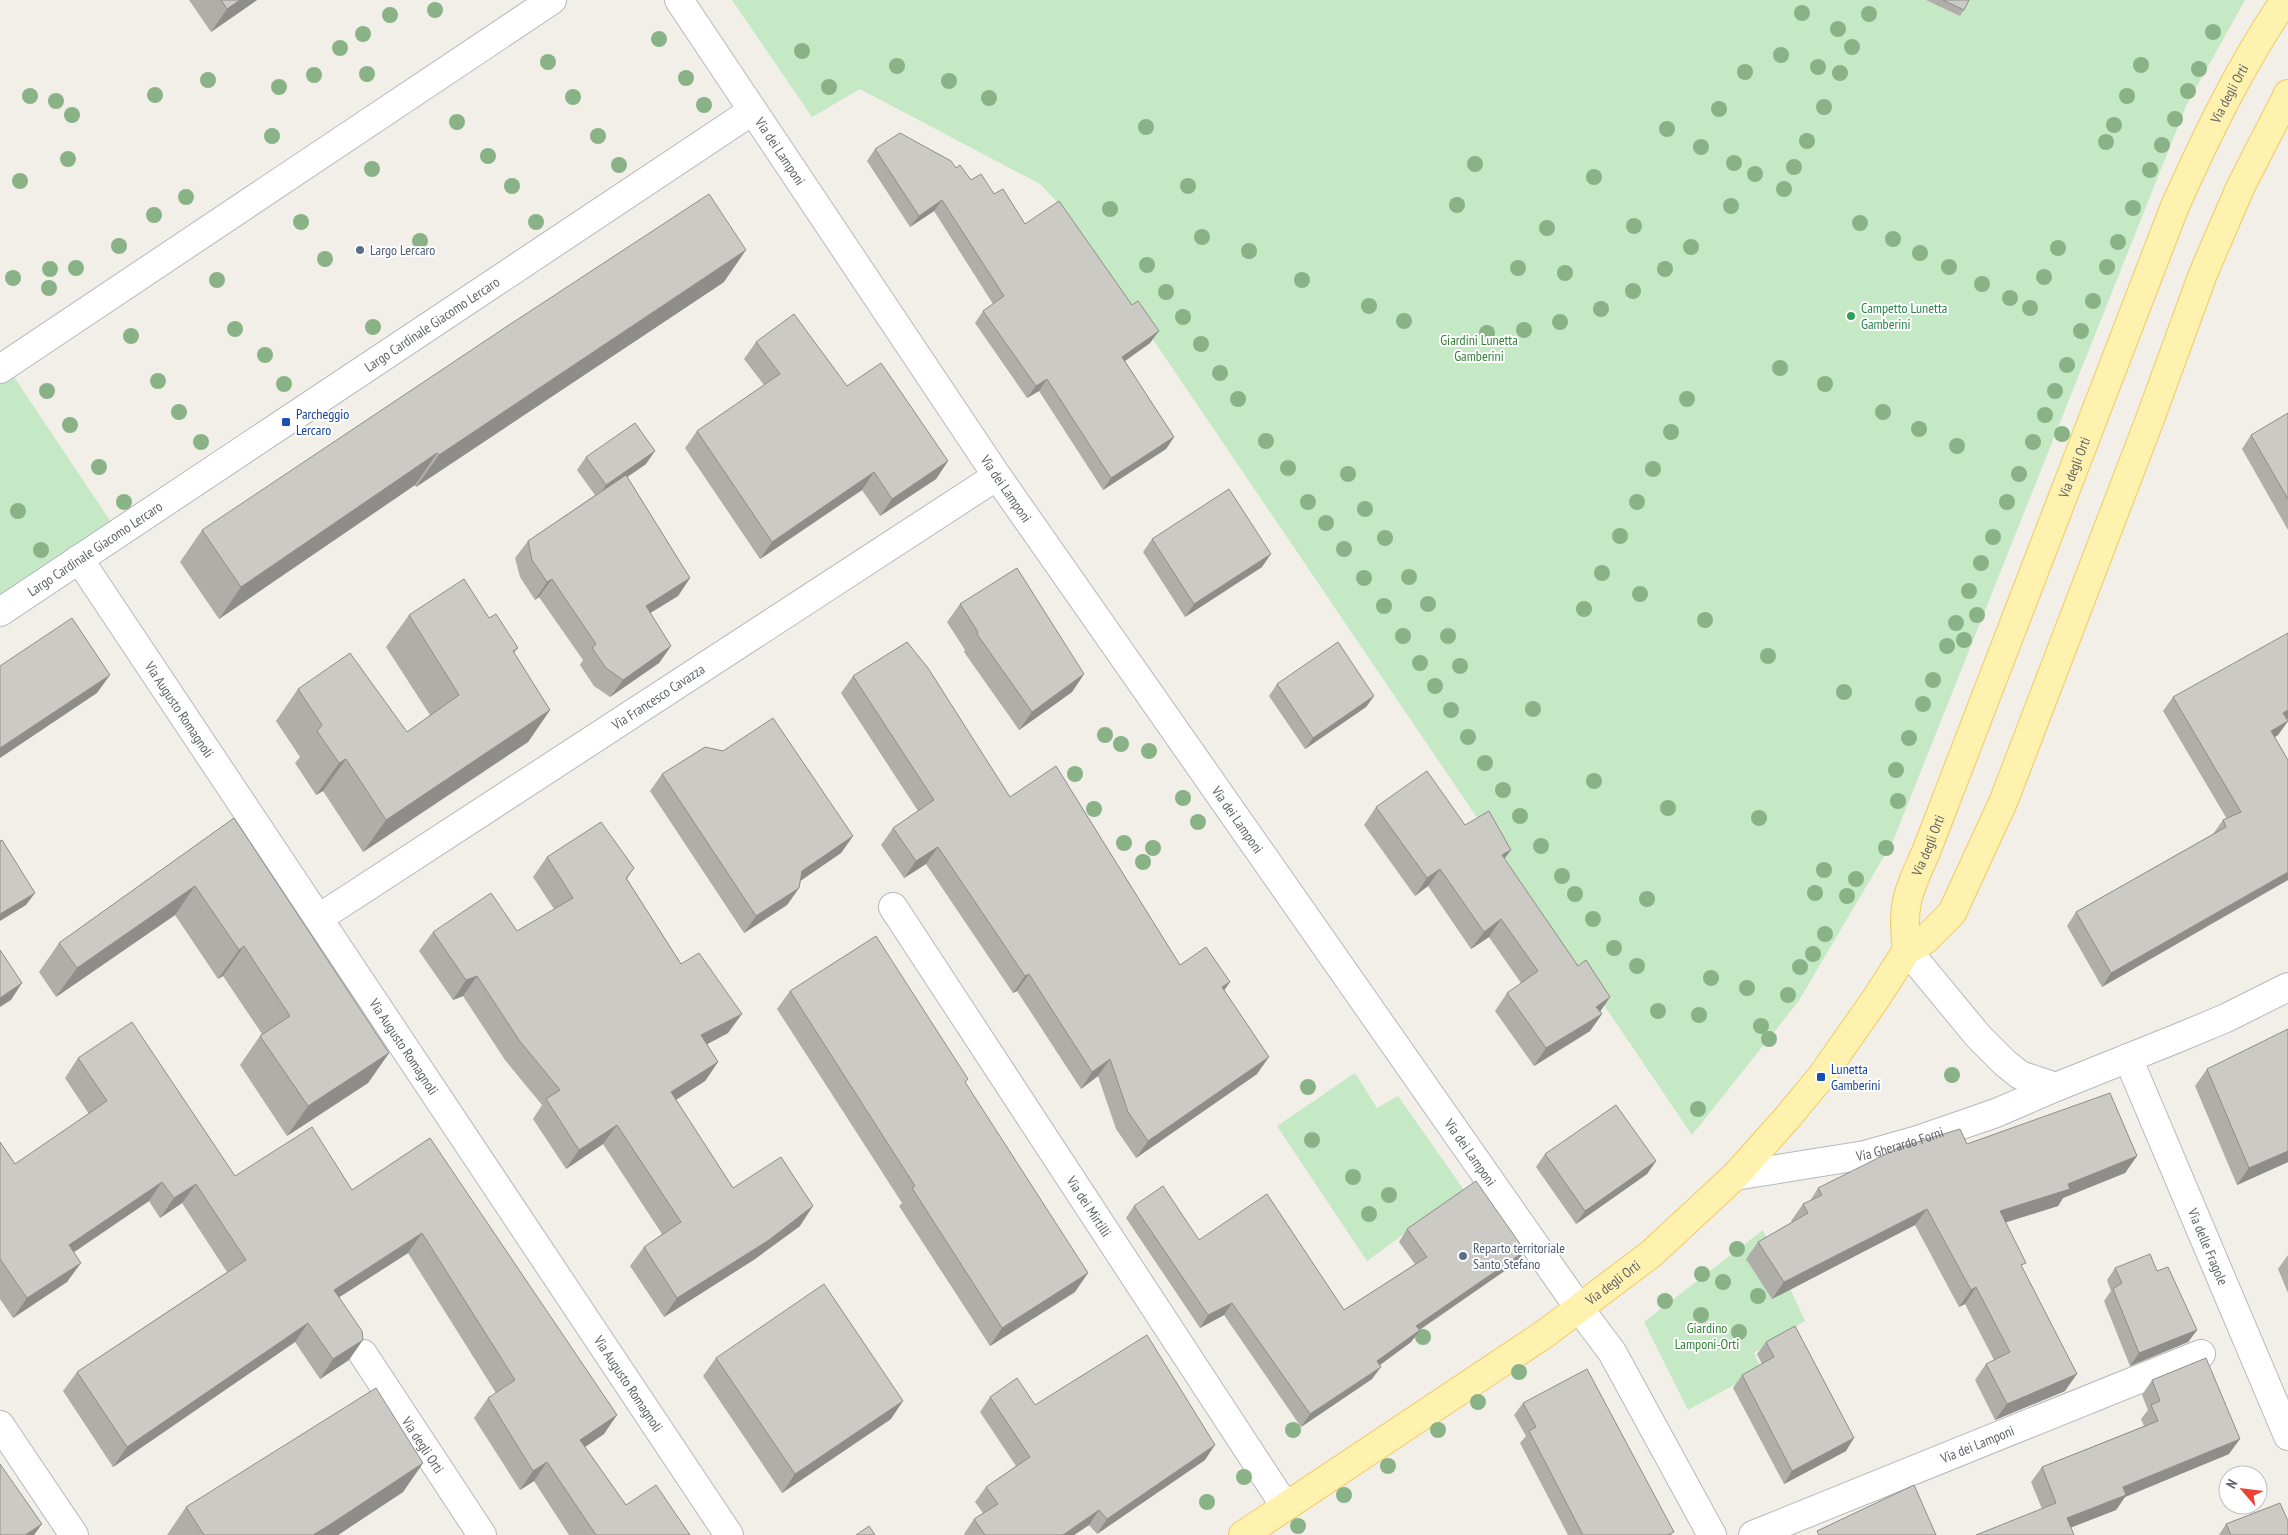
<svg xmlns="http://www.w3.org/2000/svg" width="2288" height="1535" viewBox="0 0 2288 1535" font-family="'PT Sans Narrow',sans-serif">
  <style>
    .green { fill: #c5e8c5 }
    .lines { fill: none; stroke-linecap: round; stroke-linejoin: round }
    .minor-casing { stroke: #b5b8bc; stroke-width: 30 }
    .major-casing { stroke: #f2c960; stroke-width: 30 }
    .minor { stroke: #fff; stroke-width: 28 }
    .major { stroke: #fff2af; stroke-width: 28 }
    .tree { fill: #89b387 }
    .wall { fill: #afaea9 }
    .shaded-wall { fill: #8f8d8a }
    .building { fill: #cccac5; stroke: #8f8d8a }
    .service-dot { fill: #5c6f8a; stroke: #fff; stroke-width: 2 }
    .leisure-dot { fill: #2e9e5b; stroke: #fff; stroke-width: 2 }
    .transit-dot { fill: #1a4fb4; stroke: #fff; stroke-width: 2 }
    .labels { text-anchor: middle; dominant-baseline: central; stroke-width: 4; stroke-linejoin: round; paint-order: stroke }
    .street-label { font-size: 14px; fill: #5f6368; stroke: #fff }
    .service-label { font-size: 14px; fill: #4e5e75; stroke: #fff; text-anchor: start }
    .leisure-label { font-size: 14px; fill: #27864d; stroke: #fff; text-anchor: start }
    .park-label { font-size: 14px; fill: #348238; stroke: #fff }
    .transit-label { font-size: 14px; fill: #164399; stroke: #fff; text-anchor: start }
  </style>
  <rect width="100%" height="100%" fill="#f1efe8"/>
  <g class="green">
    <path d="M732 0H2245L2187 104 1893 841 1798 1002 1692 1135 1066 211 1040 184 860 89 812 117Z"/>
    <path d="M0 356 111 522 0 596Z"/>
    <path d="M1355 1073 1377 1108 1398 1096 1464 1190 1367 1261 1277 1126Z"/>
    <path d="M1763 1230 1805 1321 1754 1353 1762 1370 1688 1410 1644 1322Z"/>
  </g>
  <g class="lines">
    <g class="minor-casing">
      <g id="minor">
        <path id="s1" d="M679 0 997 476 1579 1308 1612 1352 1712 1535"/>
        <path d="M0 369 552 0"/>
        <path id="s2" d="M79 559 729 1535"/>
        <path id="s3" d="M0 612 752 111"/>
        <path id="s4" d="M893 907 1285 1506"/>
        <path id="s5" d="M319 918 997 476"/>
        <path d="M1907 950 1978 1036 2005 1063 2020 1075 2056 1087"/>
        <path id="s6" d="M2128 1058 2288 1436"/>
        <path id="s7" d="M1735 1176 1865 1155 1918 1140 1996 1113 2056 1087 2178 1038 2226 1018 2288 987"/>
        <path id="s8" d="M363 1354 482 1535"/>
        <path d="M0 1425 74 1535"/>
        <path id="s9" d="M1753 1535 2201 1354"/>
      </g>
    </g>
    <g class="major-casing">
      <g id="major">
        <path id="s10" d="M1907 950C1901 905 1908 892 1926 852L2175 206C2207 135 2241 64 2285 0"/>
        <path id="s11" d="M1243 1535 1546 1333 1651 1254 1735 1176 1787 1118 1821 1077 1877 997 1907 950 1925 940 1952 913 2004 800 2150 419 2203 274 2240 188 2288 94"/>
      </g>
    </g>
    <use href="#minor" class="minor"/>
    <use href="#major" class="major"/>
  </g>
  <g class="tree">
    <circle cx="435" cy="10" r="8"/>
    <circle cx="1802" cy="13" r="8"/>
    <circle cx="1869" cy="14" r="8"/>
    <circle cx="390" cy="15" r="8"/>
    <circle cx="1838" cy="29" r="8"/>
    <circle cx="2213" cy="32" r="8"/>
    <circle cx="363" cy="34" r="8"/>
    <circle cx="659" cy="39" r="8"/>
    <circle cx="1852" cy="47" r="8"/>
    <circle cx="340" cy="48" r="8"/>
    <circle cx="802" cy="51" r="8"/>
    <circle cx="1781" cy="55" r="8"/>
    <circle cx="548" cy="62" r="8"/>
    <circle cx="2141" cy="65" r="8"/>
    <circle cx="897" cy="66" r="8"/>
    <circle cx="1818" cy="67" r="8"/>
    <circle cx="2199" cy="69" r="8"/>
    <circle cx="1745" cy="72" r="8"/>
    <circle cx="1840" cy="73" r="8"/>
    <circle cx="367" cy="74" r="8"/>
    <circle cx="314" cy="75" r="8"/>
    <circle cx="686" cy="78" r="8"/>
    <circle cx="208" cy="80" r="8"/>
    <circle cx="949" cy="81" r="8"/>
    <circle cx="279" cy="87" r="8"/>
    <circle cx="829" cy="87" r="8"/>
    <circle cx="2188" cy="91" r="8"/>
    <circle cx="155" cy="95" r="8"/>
    <circle cx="30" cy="96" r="8"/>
    <circle cx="2127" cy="96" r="8"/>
    <circle cx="573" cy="97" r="8"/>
    <circle cx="989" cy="98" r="8"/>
    <circle cx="56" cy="101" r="8"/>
    <circle cx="704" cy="105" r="8"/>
    <circle cx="1824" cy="107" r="8"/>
    <circle cx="1719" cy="109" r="8"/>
    <circle cx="72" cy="115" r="8"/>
    <circle cx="2175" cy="119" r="8"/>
    <circle cx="457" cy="122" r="8"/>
    <circle cx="2114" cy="125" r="8"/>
    <circle cx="1146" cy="127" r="8"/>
    <circle cx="1667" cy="129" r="8"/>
    <circle cx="272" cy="136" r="8"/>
    <circle cx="598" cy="136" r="8"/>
    <circle cx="1807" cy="141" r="8"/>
    <circle cx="2106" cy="142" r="8"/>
    <circle cx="2162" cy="145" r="8"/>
    <circle cx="1701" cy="147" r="8"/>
    <circle cx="488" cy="156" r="8"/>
    <circle cx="68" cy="159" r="8"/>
    <circle cx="1734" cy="163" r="8"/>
    <circle cx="1475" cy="164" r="8"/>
    <circle cx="619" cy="165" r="8"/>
    <circle cx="1794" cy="167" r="8"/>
    <circle cx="372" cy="169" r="8"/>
    <circle cx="2150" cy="170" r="8"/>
    <circle cx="1755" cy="174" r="8"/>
    <circle cx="1594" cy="177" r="8"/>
    <circle cx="20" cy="181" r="8"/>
    <circle cx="512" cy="186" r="8"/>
    <circle cx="1188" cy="186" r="8"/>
    <circle cx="1784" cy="189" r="8"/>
    <circle cx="186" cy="197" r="8"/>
    <circle cx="1457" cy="205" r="8"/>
    <circle cx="1731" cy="206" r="8"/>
    <circle cx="2133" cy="208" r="8"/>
    <circle cx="1110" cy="209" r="8"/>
    <circle cx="154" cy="215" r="8"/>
    <circle cx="301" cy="222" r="8"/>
    <circle cx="536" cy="222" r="8"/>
    <circle cx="1860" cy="223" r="8"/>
    <circle cx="1634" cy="226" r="8"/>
    <circle cx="1547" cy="228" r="8"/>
    <circle cx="1202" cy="237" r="8"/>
    <circle cx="1893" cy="239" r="8"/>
    <circle cx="420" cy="241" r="8"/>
    <circle cx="2118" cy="242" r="8"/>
    <circle cx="119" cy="246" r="8"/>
    <circle cx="1691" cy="247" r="8"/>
    <circle cx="2058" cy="248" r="8"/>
    <circle cx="1249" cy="251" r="8"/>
    <circle cx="1920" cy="253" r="8"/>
    <circle cx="325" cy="259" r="8"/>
    <circle cx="1147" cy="265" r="8"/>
    <circle cx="1949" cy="267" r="8"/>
    <circle cx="2107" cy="267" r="8"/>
    <circle cx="76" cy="268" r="8"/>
    <circle cx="1518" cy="268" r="8"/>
    <circle cx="50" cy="269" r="8"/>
    <circle cx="1665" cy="269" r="8"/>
    <circle cx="1565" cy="273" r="8"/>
    <circle cx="2044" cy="277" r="8"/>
    <circle cx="13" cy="278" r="8"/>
    <circle cx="217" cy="280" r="8"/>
    <circle cx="1302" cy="280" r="8"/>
    <circle cx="1982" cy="284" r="8"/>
    <circle cx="49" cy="288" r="8"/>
    <circle cx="1633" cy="291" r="8"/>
    <circle cx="1166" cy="292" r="8"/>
    <circle cx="2010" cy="298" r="8"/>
    <circle cx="2093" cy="301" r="8"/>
    <circle cx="1369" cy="306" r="8"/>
    <circle cx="2030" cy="308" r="8"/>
    <circle cx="1601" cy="309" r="8"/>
    <circle cx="1183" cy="317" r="8"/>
    <circle cx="1404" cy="321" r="8"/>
    <circle cx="1560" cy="322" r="8"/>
    <circle cx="373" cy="327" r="8"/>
    <circle cx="235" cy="329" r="8"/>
    <circle cx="1524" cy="330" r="8"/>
    <circle cx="2081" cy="331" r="8"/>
    <circle cx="1487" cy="333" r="8"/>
    <circle cx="131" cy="336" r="8"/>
    <circle cx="1201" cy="344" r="8"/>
    <circle cx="265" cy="355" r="8"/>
    <circle cx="2067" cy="365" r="8"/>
    <circle cx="1780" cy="368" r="8"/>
    <circle cx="1220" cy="373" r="8"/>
    <circle cx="158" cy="381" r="8"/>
    <circle cx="284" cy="384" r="8"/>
    <circle cx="1825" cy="384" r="8"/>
    <circle cx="47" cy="391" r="8"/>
    <circle cx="2055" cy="391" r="8"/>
    <circle cx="1238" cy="399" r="8"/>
    <circle cx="1687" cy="399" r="8"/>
    <circle cx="179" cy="412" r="8"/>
    <circle cx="1883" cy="412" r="8"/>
    <circle cx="2045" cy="415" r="8"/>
    <circle cx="70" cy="425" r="8"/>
    <circle cx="1919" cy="429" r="8"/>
    <circle cx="1671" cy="432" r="8"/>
    <circle cx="2062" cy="434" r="8"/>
    <circle cx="1266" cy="441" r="8"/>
    <circle cx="201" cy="442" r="8"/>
    <circle cx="2033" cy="442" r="8"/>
    <circle cx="1957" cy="446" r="8"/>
    <circle cx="99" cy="467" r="8"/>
    <circle cx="1288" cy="468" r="8"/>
    <circle cx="1653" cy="469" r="8"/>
    <circle cx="1348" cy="474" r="8"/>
    <circle cx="2019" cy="474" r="8"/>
    <circle cx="124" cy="502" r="8"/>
    <circle cx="1308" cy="502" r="8"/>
    <circle cx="1637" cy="502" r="8"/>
    <circle cx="2007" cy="502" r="8"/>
    <circle cx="1365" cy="509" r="8"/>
    <circle cx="18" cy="511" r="8"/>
    <circle cx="1326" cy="523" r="8"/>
    <circle cx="1620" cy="536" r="8"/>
    <circle cx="1993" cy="537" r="8"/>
    <circle cx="1385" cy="538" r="8"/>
    <circle cx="1344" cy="549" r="8"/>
    <circle cx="41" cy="550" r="8"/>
    <circle cx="1981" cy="563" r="8"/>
    <circle cx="1602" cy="573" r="8"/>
    <circle cx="1409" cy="577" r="8"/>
    <circle cx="1364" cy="578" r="8"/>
    <circle cx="1969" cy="591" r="8"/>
    <circle cx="1640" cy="594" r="8"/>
    <circle cx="1428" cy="604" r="8"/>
    <circle cx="1384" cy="606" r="8"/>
    <circle cx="1584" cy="609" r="8"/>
    <circle cx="1977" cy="615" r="8"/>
    <circle cx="1705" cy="620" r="8"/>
    <circle cx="1956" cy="623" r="8"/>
    <circle cx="1403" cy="636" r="8"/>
    <circle cx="1448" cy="636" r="8"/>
    <circle cx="1964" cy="640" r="8"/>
    <circle cx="1947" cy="646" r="8"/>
    <circle cx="1768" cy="656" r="8"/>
    <circle cx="1420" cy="663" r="8"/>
    <circle cx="1460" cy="666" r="8"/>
    <circle cx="1933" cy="680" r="8"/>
    <circle cx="1435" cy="686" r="8"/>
    <circle cx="1844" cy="692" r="8"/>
    <circle cx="1923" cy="704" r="8"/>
    <circle cx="1533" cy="709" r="8"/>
    <circle cx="1451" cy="710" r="8"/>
    <circle cx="1105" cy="735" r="8"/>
    <circle cx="1468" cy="737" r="8"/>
    <circle cx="1909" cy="738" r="8"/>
    <circle cx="1121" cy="744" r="8"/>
    <circle cx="1149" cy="751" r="8"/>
    <circle cx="1485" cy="763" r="8"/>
    <circle cx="1896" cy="770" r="8"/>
    <circle cx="1075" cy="774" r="8"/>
    <circle cx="1594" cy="781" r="8"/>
    <circle cx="1503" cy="790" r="8"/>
    <circle cx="1183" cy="798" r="8"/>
    <circle cx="1898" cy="801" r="8"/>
    <circle cx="1668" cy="808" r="8"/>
    <circle cx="1094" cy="809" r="8"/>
    <circle cx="1520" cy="816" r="8"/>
    <circle cx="1759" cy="818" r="8"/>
    <circle cx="1198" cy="822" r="8"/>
    <circle cx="1124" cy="843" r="8"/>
    <circle cx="1541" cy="846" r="8"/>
    <circle cx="1153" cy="848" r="8"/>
    <circle cx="1886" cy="848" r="8"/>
    <circle cx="1143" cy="862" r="8"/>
    <circle cx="1824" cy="870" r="8"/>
    <circle cx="1562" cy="876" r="8"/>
    <circle cx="1856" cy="879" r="8"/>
    <circle cx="1815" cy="893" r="8"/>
    <circle cx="1575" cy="894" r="8"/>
    <circle cx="1847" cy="896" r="8"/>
    <circle cx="1647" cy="899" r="8"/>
    <circle cx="1593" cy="919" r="8"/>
    <circle cx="1825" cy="934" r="8"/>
    <circle cx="1614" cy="948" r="8"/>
    <circle cx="1813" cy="954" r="8"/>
    <circle cx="1637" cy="966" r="8"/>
    <circle cx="1800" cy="967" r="8"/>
    <circle cx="1711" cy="978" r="8"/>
    <circle cx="1747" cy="988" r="8"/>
    <circle cx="1788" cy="995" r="8"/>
    <circle cx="1658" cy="1011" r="8"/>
    <circle cx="1699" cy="1015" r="8"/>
    <circle cx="1761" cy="1026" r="8"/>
    <circle cx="1769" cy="1039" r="8"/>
    <circle cx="1952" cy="1075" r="8"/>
    <circle cx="1308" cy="1087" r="8"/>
    <circle cx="1698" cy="1109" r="8"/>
    <circle cx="1312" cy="1140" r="8"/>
    <circle cx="1353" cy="1177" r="8"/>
    <circle cx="1389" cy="1195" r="8"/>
    <circle cx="1369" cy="1214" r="8"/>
    <circle cx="1737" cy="1249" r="8"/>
    <circle cx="1702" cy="1274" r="8"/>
    <circle cx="1723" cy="1282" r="8"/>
    <circle cx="1758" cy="1296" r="8"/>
    <circle cx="1665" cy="1301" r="8"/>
    <circle cx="1701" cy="1315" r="8"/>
    <circle cx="1739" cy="1332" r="8"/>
    <circle cx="1423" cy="1337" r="8"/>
    <circle cx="1519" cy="1372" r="8"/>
    <circle cx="1478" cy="1402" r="8"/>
    <circle cx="1293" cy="1430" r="8"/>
    <circle cx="1438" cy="1430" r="8"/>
    <circle cx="1388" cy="1466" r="8"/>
    <circle cx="1244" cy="1477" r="8"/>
    <circle cx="1344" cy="1495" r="8"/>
    <circle cx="1207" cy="1502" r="8"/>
    <circle cx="1298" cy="1526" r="8"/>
  </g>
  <g class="wall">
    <path d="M189 0H257L211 32Z"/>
    <path d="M1926 0H1969L1964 10 1960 16Z"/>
    <path d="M875 149 956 168 971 180 994 194 1150 343 1125 361 1174 437 1166 449 1103 490 1039 391 1027 398 975 323 983 311 993 304 934 211 910 227 867 161Z"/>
    <path d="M724 282 416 487 415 485 219 619 180 562 202 530Z"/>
    <path d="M756 342 847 386 948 461 936 479 880 516 862 490 760 559 685 448 697 431 764 385 744 359Z"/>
    <path d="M2288 413V530L2242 449 2251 435Z"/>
    <path d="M586 457 646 464 627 477 690 578 678 596 650 613 671 646 659 663 610 697 594 686 580 665 583 660 539 597 535 600 520 577 515 558 528 541 595 495 577 470Z"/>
    <path d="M1152 539 1262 567 1185 617 1143 552Z"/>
    <path d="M960 604 1084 674 1072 692 1019 730 964 652 965 650 947 622Z"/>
    <path d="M409 615 489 618 518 648 514 653 550 710 528 742 363 852 323 791 316 795 295 763 300 757 276 721 298 689 407 732 430 715 386 647Z"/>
    <path d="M853 676 1010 797 1180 965 1230 982 1224 990 1257 1074 1136 1158 1116 1129 1098 1076 1081 1089 1017 991 1013 993 926 864 904 878 881 845 893 828 918 811 841 693Z"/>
    <path d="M1277 684 1374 696 1366 707 1305 749 1269 696Z"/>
    <path d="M2173 697 2287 719 2288 721 2278 735 2275 737 2288 760 2102 987 2067 926 2076 912 2213 834 2223 820 2227 819 2163 711Z"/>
    <path d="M662 774 853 836 841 853 800 881 799 888 787 905 744 933 650 791Z"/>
    <path d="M1376 807 1465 825 1504 859 1578 966 1610 997 1600 1011 1602 1014 1590 1031 1534 1066 1495 1011 1507 993 1521 983 1489 937 1471 949 1428 886 1415 896 1364 825Z"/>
    <path d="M234 818 389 1053 368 1083 287 1136 240 1065 260 1036 262 1034 223 976 218 979 175 915 56 997 39 972 59 943Z"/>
    <path d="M547 857 634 868 627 879 681 964 728 1033 707 1044 718 1062 705 1081 676 1100 733 1188 800 1226 755 1259 664 1317 630 1266 644 1247 662 1234 603 1144 566 1169 533 1119 542 1105 505 1060 463 996 453 1000 419 951 433 932 517 931 554 909 533 877Z"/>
    <path d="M790 991 966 1083 1075 1292 990 1346 899 1206 902 1203 777 1009Z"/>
    <path d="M78 1058 235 1176 352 1190 430 1138 604 1434 585 1447 626 1505 690 1535H569L534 1481 520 1490 474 1418 488 1398 496 1393 408 1253 339 1297 349 1360 320 1379 295 1342 113 1467 63 1391 77 1372 227 1272 182 1203 160 1218 149 1201 74 1252 67 1282 13 1318 0 1299V1142L15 1164 89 1114 65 1078Z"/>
    <path d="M2207 1069 2288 1162 2237 1185 2195 1086Z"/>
    <path d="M1967 1144 2137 1156 2125 1173 2063 1198 2058 1206 2006 1222 2022 1267 2065 1391 1995 1420 1975 1380 1986 1364 1994 1360 1965 1304 1959 1307 1915 1225 1772 1299 1746 1259 1758 1242 1792 1222 1791 1221 1803 1204 1810 1201 1818 1188Z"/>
    <path d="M1545 1154 1656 1161 1647 1174 1576 1224 1536 1167Z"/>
    <path d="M1134 1206 1199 1240 1344 1310 1415 1264 1399 1242 1407 1229 1516 1263 1420 1330 1411 1342 1380 1365 1372 1379 1301 1427 1224 1315 1200 1328 1126 1218Z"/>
    <path d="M2288 1255V1293L2278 1269Z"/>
    <path d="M2115 1268 2157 1271 2197 1330 2188 1342 2130 1366 2104 1301 2111 1291 2107 1280Z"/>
    <path d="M1766 1342 1846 1451 1784 1484 1733 1388 1742 1375 1762 1364 1757 1354Z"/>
    <path d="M716 1358 891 1419 782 1493 703 1376Z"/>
    <path d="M2152 1380 2229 1454 2125 1497 2116 1510 2071 1527 2042 1509 2031 1482 2042 1467 2144 1426 2141 1419 2148 1410 2142 1395Z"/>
    <path d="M990 1397 1035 1405 1205 1460 1097 1534 1089 1525 1074 1535H965L964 1534 974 1519 983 1513 975 1502 986 1487 1016 1466 980 1412Z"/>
    <path d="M1523 1403 1672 1535H1568L1520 1443 1526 1436 1514 1415Z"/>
    <path d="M423 1463 403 1492 338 1535H167L186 1507Z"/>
    <path d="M2226 1524 2288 1535H2219Z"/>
  </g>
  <g class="shaded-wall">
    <path d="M240 0H257L211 32 227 9Z"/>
    <path d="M942 200 934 211 910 227 919 216Z"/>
    <path d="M746 250 724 282 416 487 439 455Z"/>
    <path d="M1159 331 1150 343 1114 369 1122 357Z"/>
    <path d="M1047 379 1039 391 1027 398 1036 386Z"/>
    <path d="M1174 437 1166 449 1103 490 1111 478Z"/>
    <path d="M655 451 646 464 597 498 606 485Z"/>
    <path d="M437 453 415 485 219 619 241 587Z"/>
    <path d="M948 461 936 479 880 516 892 499Z"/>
    <path d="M874 472 862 490 760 559 772 542Z"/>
    <path d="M1271 554 1262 567 1185 617 1194 604Z"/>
    <path d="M690 578 678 596 634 623 646 606Z"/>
    <path d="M552 579 539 597 535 600 547 582Z"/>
    <path d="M671 646 659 663 610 697 623 680Z"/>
    <path d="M1084 674 1072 692 1019 730 1032 712Z"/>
    <path d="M110 675 97 693 0 758V748Z"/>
    <path d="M1374 696 1366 707 1305 749 1313 738Z"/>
    <path d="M550 710 528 742 363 852 386 820Z"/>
    <path d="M2288 710V719L2273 727 2283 713Z"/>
    <path d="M2288 721 2278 735 2262 745 2271 731Z"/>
    <path d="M346 759 323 791 316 795 339 763Z"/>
    <path d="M853 836 841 853 790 888 802 871Z"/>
    <path d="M938 847 926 864 904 878 916 861Z"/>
    <path d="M1511 850 1498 867 1502 855Z"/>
    <path d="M1440 869 1428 886 1415 896 1427 878Z"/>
    <path d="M2288 872V880L2102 987 2111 973Z"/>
    <path d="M195 886 175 915 56 997 77 968Z"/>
    <path d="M799 888 787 905 744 933 756 916Z"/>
    <path d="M35 893 26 905 0 921V914Z"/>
    <path d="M1501 919 1489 937 1471 949 1484 932Z"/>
    <path d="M244 946 223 976 218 979 239 950Z"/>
    <path d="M1029 974 1017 991 1013 993 1025 976Z"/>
    <path d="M477 976 463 996 453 1000 466 980Z"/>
    <path d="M1230 982 1218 999 1222 987Z"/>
    <path d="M22 983 11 1000 0 1007V998Z"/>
    <path d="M1610 997 1598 1015 1596 1007Z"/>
    <path d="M742 1014 728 1033 687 1055 701 1035Z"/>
    <path d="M1602 1014 1590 1031 1534 1066 1546 1048Z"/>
    <path d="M389 1053 368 1083 287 1136 308 1106Z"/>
    <path d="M1269 1057 1257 1074 1136 1158 1148 1141Z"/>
    <path d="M1110 1059 1098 1076 1081 1089 1092 1072Z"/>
    <path d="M718 1062 705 1081 657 1112 671 1092Z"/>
    <path d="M617 1125 603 1144 566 1169 579 1150Z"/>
    <path d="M2288 1151V1162L2237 1185 2249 1168Z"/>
    <path d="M2137 1156 2125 1173 2063 1198 2058 1206 1988 1228 2000 1211 2068 1184Z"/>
    <path d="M1656 1161 1647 1174 1576 1224 1585 1211Z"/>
    <path d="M162 1182 149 1201 55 1265 69 1245Z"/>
    <path d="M196 1184 182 1203 160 1218 174 1198Z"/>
    <path d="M813 1206 800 1226 755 1259 664 1317 677 1298Z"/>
    <path d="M1927 1209 1915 1225 1772 1299 1784 1282Z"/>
    <path d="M422 1233 408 1253 321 1309 334 1290Z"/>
    <path d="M1525 1251 1516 1263 1407 1338 1416 1326Z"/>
    <path d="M81 1263 67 1282 13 1318 27 1298Z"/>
    <path d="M1088 1273 1075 1292 990 1346 1002 1328Z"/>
    <path d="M1976 1287 1965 1304 1959 1307 1971 1290Z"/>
    <path d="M1232 1303 1224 1315 1200 1328 1208 1315Z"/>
    <path d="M308 1323 295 1342 113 1467 127 1447Z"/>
    <path d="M1420 1330 1411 1342 1369 1373 1377 1361Z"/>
    <path d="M2197 1330 2188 1342 2130 1366 2139 1353Z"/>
    <path d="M363 1340 349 1360 320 1379 333 1359Z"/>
    <path d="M1381 1367 1372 1379 1301 1427 1310 1414Z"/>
    <path d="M2077 1374 2065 1391 1995 1420 2007 1404Z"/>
    <path d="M903 1401 891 1419 782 1493 795 1474Z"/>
    <path d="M617 1415 604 1434 567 1459 580 1440Z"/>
    <path d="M1854 1438 1846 1451 1784 1484 1792 1471Z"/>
    <path d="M2240 1439 2229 1454 2125 1497 2116 1510 2057 1533 2067 1518 2123 1487Z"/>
    <path d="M1215 1445 1205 1460 1097 1534 1107 1519Z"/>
    <path d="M547 1462 534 1481 520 1490 533 1471Z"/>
    <path d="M423 1463 403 1492 338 1535H313Z"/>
    <path d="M1099 1510 1089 1525 1074 1535H1063Z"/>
    <path d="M42 1524 34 1535H25Z"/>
  </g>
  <g class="building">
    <path d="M221 0H240L227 9Z"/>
    <path d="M1943 0H1969L1964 10Z"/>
    <path d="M900 133 951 161 956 168 960 165 971 180 981 174 994 194 1003 189 1025 224 1059 201 1132 305 1138 301 1159 331 1122 357 1174 437 1111 478 1047 379 1036 386 983 311 1004 296 942 200 919 216 875 149Z"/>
    <path d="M709 194 746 250 439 455 437 453 241 587 202 530 506 327Z"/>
    <path d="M794 314 847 386 881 363 948 461 892 499 874 472 772 542 697 431 780 374 756 342Z"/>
    <path d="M2288 413V499L2251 435Z"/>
    <path d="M635 423 655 451 606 485 586 457Z"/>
    <path d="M626 475 690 578 646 606 671 646 623 680 606 668 592 648 596 644 552 579 547 582 532 560 528 541Z"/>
    <path d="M1229 489 1271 554 1194 604 1152 539Z"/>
    <path d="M1017 568 1084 674 1032 712 977 634 978 632 960 604Z"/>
    <path d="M464 579 489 618 496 614 518 648 513 651 550 710 386 820 346 759 339 763 317 731 322 725 298 689 350 653 407 732 459 695 409 615Z"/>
    <path d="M72 618 110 675 0 748V666Z"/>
    <path d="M2288 633V710L2283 713 2288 721 2271 731 2288 760V872L2111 973 2076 912 2226 827 2223 820 2241 812 2173 697Z"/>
    <path d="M907 642 928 668 1010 797 1056 766 1180 965 1206 947 1230 982 1222 987 1269 1057 1148 1141 1128 1112 1110 1059 1092 1072 1029 974 1025 976 938 847 916 861 893 828 934 800 853 676Z"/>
    <path d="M1338 642 1374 696 1313 738 1277 684Z"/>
    <path d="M773 718 853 836 802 871 799 888 756 916 662 774 705 747 723 751Z"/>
    <path d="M1427 771 1465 825 1489 811 1511 850 1502 855 1578 966 1586 960 1610 997 1596 1007 1602 1014 1546 1048 1507 993 1538 971 1501 919 1484 932 1440 869 1427 878 1376 807Z"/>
    <path d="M234 818 389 1053 308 1106 260 1036 290 1016 244 946 239 950 195 886 77 968 59 943Z"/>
    <path d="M601 822 634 868 626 878 681 964 699 953 742 1014 701 1035 718 1062 671 1092 733 1188 781 1157 813 1206 769 1240 677 1298 644 1247 681 1222 617 1125 579 1150 546 1099 560 1090 519 1040 477 976 466 980 433 932 491 893 517 931 573 898 547 857Z"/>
    <path d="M2 840 35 893 0 914V841Z"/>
    <path d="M876 936 968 1079 965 1082 1088 1273 1002 1328 912 1188 915 1186 790 991Z"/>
    <path d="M0 950 22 983 0 998Z"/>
    <path d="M132 1022 235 1176 312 1127 352 1190 430 1138 617 1415 580 1440 626 1505 656 1485 690 1535H596L547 1462 533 1471 488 1398 515 1380 422 1233 334 1290 362 1331 363 1340 333 1359 308 1323 127 1447 77 1372 246 1260 196 1184 174 1198 162 1182 69 1245 81 1263 27 1298 0 1259V1142L15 1164 107 1101 78 1058Z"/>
    <path d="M2288 1029V1151L2249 1168 2207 1069Z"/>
    <path d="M2110 1093 2137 1156 2068 1184 2070 1189 2000 1211 2026 1263 2021 1265 2077 1374 2007 1404 1986 1364 2010 1352 1976 1287 1971 1290 1927 1209 1784 1282 1758 1242 1808 1213 1803 1204 1822 1195 1818 1188 1898 1148 1960 1129 1967 1144Z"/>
    <path d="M1616 1105 1656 1161 1585 1211 1545 1154Z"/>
    <path d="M1476 1181 1525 1251 1416 1326 1420 1330 1377 1361 1381 1367 1310 1414 1232 1303 1208 1315 1134 1206 1163 1186 1199 1240 1267 1194 1344 1310 1427 1257 1407 1229Z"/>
    <path d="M2150 1254 2157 1271 2168 1267 2197 1330 2139 1353 2113 1289 2122 1283 2115 1268Z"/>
    <path d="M824 1284 903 1401 795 1474 716 1358Z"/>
    <path d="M1795 1326 1854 1438 1792 1471 1742 1375 1774 1357 1766 1342Z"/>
    <path d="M1147 1335 1215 1445 1107 1519 1099 1510 1063 1535H985L974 1519 998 1504 986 1487 1030 1457 990 1397 1017 1378 1035 1405Z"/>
    <path d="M2206 1358 2240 1439 2123 1487 2126 1495 2067 1518 2074 1535H1976L2056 1503 2042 1467 2158 1421 2151 1405 2160 1401 2152 1380Z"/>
    <path d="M1587 1369 1674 1532 1668 1535H1583L1529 1431 1536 1427 1523 1403Z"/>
    <path d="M376 1388 423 1463 334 1522 313 1535H204L186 1507Z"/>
    <path d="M0 1464 42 1524 25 1535H0Z"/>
    <path d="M1914 1485 1936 1535H1819L1817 1531Z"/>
    <path d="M2280 1503 2288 1521V1535H2231L2226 1524Z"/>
    <path d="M869 1526 875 1535H856Z"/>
  </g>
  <g class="service-dot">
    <circle cx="360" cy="250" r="5"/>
    <circle cx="1463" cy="1256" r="5"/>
  </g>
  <circle class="leisure-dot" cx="1851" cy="316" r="5"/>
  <g class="transit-dot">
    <rect x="281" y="417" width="10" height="10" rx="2.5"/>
    <rect x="1816" y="1072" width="10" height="10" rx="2.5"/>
  </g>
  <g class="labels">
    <g class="street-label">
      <text stroke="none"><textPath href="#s10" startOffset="919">Via degli Orti</textPath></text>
      <text stroke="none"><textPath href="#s1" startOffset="182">Via dei Lamponi</textPath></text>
      <text stroke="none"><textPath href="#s3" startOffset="519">Largo Cardinale Giacomo Lercaro</textPath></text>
      <text stroke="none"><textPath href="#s10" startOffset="514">Via degli Orti</textPath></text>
      <text stroke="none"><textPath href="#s1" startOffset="588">Via dei Lamponi</textPath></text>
      <text stroke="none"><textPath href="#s3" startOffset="114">Largo Cardinale Giacomo Lercaro</textPath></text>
      <text stroke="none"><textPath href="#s5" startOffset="405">Via Francesco Cavazza</textPath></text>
      <text stroke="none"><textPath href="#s2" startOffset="181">Via Augusto Romagnoli</textPath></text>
      <text stroke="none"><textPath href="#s1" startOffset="992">Via dei Lamponi</textPath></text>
      <text stroke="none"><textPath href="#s10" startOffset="109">Via degli Orti</textPath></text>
      <text stroke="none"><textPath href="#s2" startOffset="586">Via Augusto Romagnoli</textPath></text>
      <text stroke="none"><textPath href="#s7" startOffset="168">Via Gherardo Forni</textPath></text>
      <text stroke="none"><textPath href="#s1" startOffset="1398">Via dei Lamponi</textPath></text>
      <text stroke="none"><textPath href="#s4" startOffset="358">Via dei Mirtilli</textPath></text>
      <text stroke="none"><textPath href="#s6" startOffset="205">Via delle Fragole</textPath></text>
      <text stroke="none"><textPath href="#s11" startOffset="448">Via degli Orti</textPath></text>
      <text stroke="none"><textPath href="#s2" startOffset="991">Via Augusto Romagnoli</textPath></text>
      <text stroke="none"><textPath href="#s9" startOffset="242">Via dei Lamponi</textPath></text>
      <text stroke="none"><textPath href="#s8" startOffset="109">Via degli Orti</textPath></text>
    </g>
    <g class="service-label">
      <text x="370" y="250">Largo Lercaro</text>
      <text x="1473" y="1248">Reparto territoriale<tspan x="1473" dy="16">Santo Stefano</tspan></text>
    </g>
    <g class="leisure-label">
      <text x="1861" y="308">Campetto Lunetta<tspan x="1861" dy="16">Gamberini</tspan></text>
    </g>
    <g class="park-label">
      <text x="1479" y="340">Giardini Lunetta<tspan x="1479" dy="16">Gamberini</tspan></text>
      <text x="1707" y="1328">Giardino<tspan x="1707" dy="16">Lamponi-Orti</tspan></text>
    </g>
    <g class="transit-label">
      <text x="296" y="414">Parcheggio<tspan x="296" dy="16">Lercaro</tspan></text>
      <text x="1831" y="1069">Lunetta<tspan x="1831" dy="16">Gamberini</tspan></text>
    </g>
  </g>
  <g transform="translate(2243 1490) rotate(298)"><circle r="24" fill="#ffffff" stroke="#bfc1c3"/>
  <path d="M0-4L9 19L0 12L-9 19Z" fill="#ea4335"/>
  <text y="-8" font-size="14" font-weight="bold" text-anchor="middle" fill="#5f6368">N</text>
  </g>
</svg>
